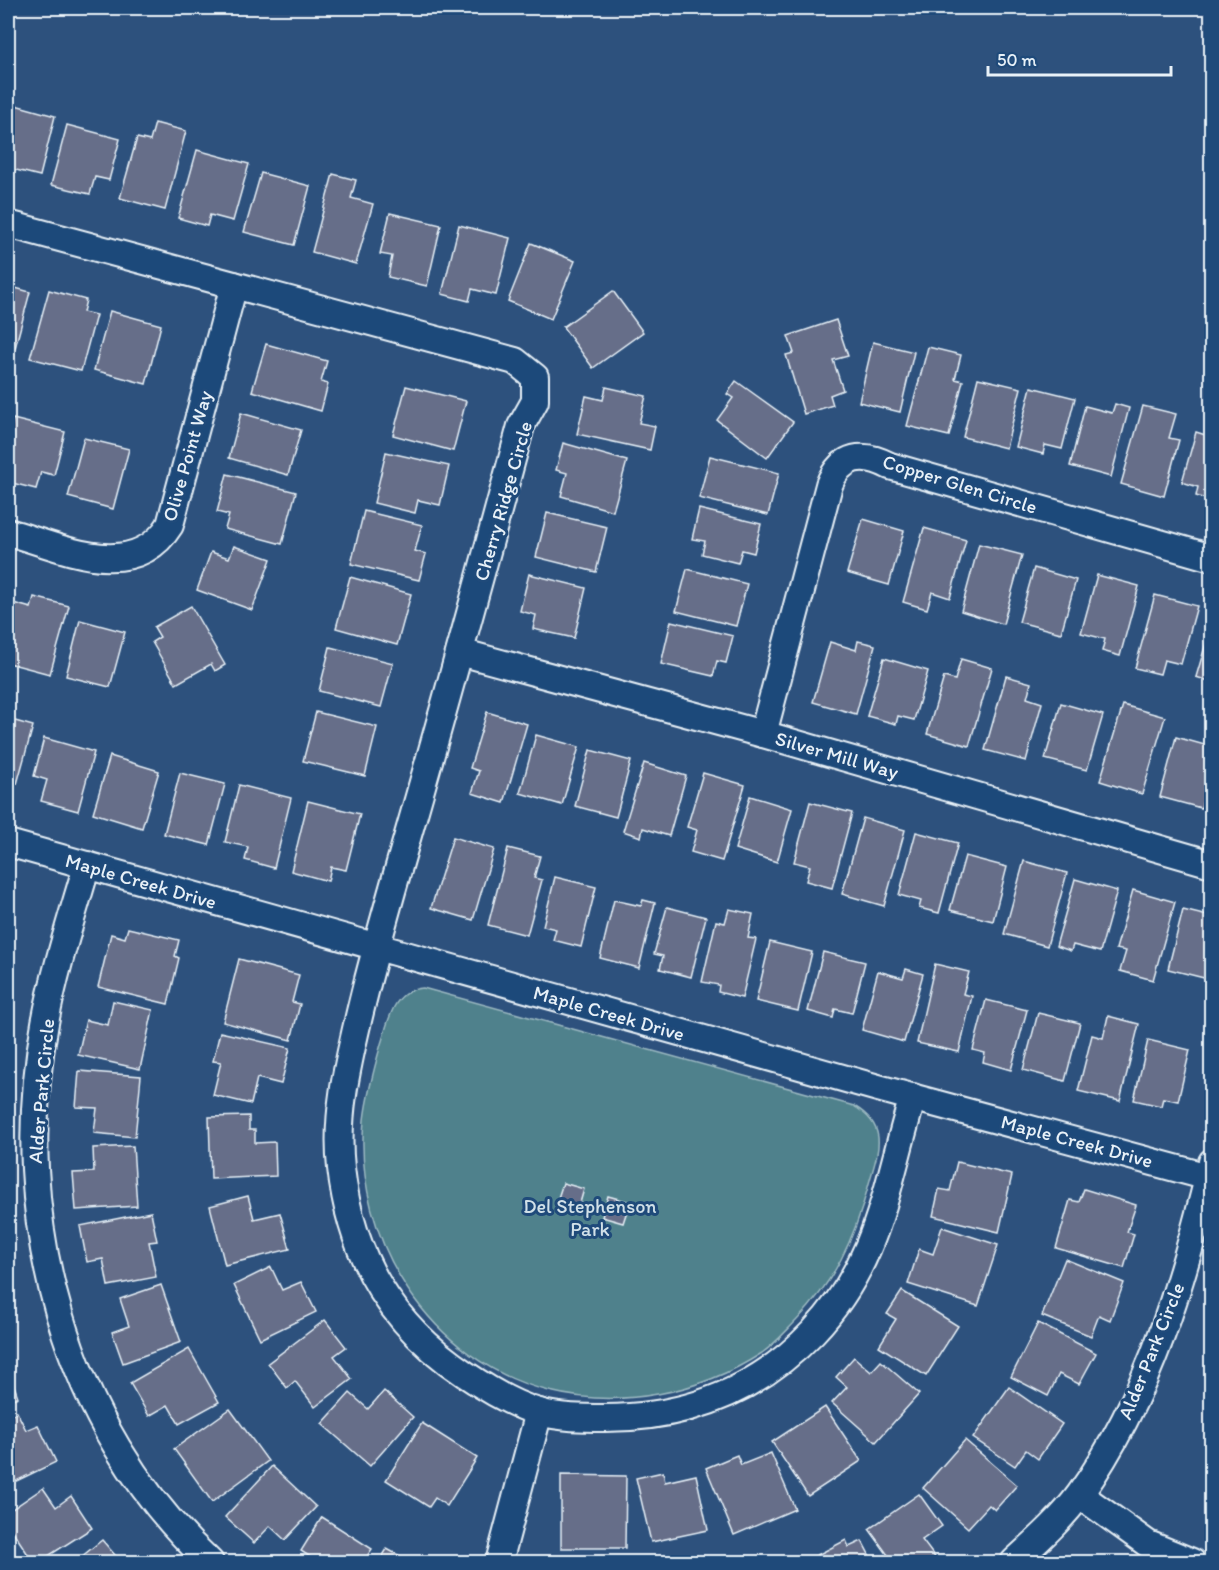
<svg xmlns="http://www.w3.org/2000/svg" width="1219" height="1570" viewBox="0 0 1219 1570" font-family="Itim,sans-serif">
  <style>
    .green { fill: #4f818c; stroke: #9cb9c2; stroke-width: 1.5 }
    .building { fill: #666e89; stroke: #e8f1f8; stroke-width: 1.5 }
    .lines { fill: none; stroke-linecap: round; stroke-linejoin: round }
    .street-casing { stroke: #e8f1f8; stroke-width: 30 }
    .street { stroke: #1f4a7a; stroke-width: 26 }
    .labels { text-anchor: middle; dominant-baseline: central; stroke-width: 6; stroke-linejoin: round; paint-order: stroke }
    .street-label { font-size: 20px; fill: #e8f1f8; stroke: #1f4a7a }
    .park-label { font-size: 20px; fill: #d1e0e8; stroke: #1f4a7a }
  </style>
  <rect width="100%" height="100%" fill="#2d517d"/>
  <filter id="ink" filterUnits="userSpaceOnUse"><feTurbulence type="fractalNoise" baseFrequency=".0167" numOctaves="2"/><feDisplacementMap in="SourceGraphic" scale="12" xChannelSelector="R" yChannelSelector="G"/><feConvolveMatrix kernelMatrix="1 2 1 2 8 2 1 2 1" color-interpolation-filters="sRGB"/></filter>
  <g filter="url(#ink)">
    <path class="green" d="M423 988 854 1106C891 1128 877 1153 868 1187 854 1240 834 1282 796 1321 785 1332 775 1344 762 1353 700 1393 621 1409 549 1391 430 1362 353 1239 364 1120 367 1094 374 1069 381 1044 389 1019 393 990 423 988Z"/>
    <g class="building">
      <path d="M8 103 55 116 40 176 8 168Z"/>
      <path d="M155 123 186 131 165 210 120 198 137 138 150 141Z"/>
      <path d="M67 125 120 139 109 180 95 177 90 194 51 185Z"/>
      <path d="M197 150 249 164 233 221 210 215 207 226 178 218Z"/>
      <path d="M261 173 310 186 294 245 244 232Z"/>
      <path d="M333 174 356 180 351 198 373 204 356 264 312 252Z"/>
      <path d="M390 213 441 225 427 286 388 277 392 256 380 254Z"/>
      <path d="M459 225 510 238 496 295 472 289 469 301 442 294Z"/>
      <path d="M531 243 575 261 551 319 508 301Z"/>
      <path d="M8 286 30 292 15 348 8 346Z"/>
      <path d="M49 290 86 300 83 312 96 315 81 371 30 358Z"/>
      <path d="M613 291 643 332 593 368 563 327Z"/>
      <path d="M110 311 161 325 146 384 94 370Z"/>
      <path d="M836 320 848 356 833 360 843 390 830 395 833 405 804 414 786 355 794 353 788 336Z"/>
      <path d="M873 342 914 352 900 412 859 402Z"/>
      <path d="M266 344 327 361 321 382 328 384 321 411 252 391Z"/>
      <path d="M928 347 961 355 955 379 963 381 949 436 907 426Z"/>
      <path d="M978 378 1021 388 1006 448 963 437Z"/>
      <path d="M736 381 793 422 767 458 717 420 733 398 727 394Z"/>
      <path d="M406 386 466 401 453 451 393 435Z"/>
      <path d="M606 387 646 396 639 423 655 426 650 450 577 434 586 396 603 400Z"/>
      <path d="M1031 387 1075 398 1062 449 1045 445 1043 454 1016 447Z"/>
      <path d="M1115 404 1129 408 1111 477 1070 466 1085 406 1112 413Z"/>
      <path d="M1143 406 1176 414 1169 438 1179 440 1164 496 1121 484Z"/>
      <path d="M241 413 301 430 288 475 229 458Z"/>
      <path d="M13 419 65 432 54 475 41 472 36 489 8 482V442Z"/>
      <path d="M1196 432 1212 437V501L1196 496 1198 487 1182 482Z"/>
      <path d="M84 438 129 449 113 509 68 497Z"/>
      <path d="M563 443 627 461 613 511 561 496 567 473 556 470Z"/>
      <path d="M386 452 449 466 440 505 418 500 415 513 374 503Z"/>
      <path d="M710 456 779 473 768 515 699 498Z"/>
      <path d="M227 474 296 492 282 544 225 529 229 515 217 512Z"/>
      <path d="M699 509 761 524 754 553 742 550 738 563 702 554 705 541 692 539Z"/>
      <path d="M364 511 422 525 415 551 426 554 419 580 351 564Z"/>
      <path d="M547 513 607 527 596 572 536 557Z"/>
      <path d="M863 519 904 531 889 585 847 573Z"/>
      <path d="M924 528 966 540 950 598 932 592 927 609 903 602Z"/>
      <path d="M979 544 1022 555 1003 624 961 611Z"/>
      <path d="M234 546 271 559 252 610 197 590 211 552 229 558Z"/>
      <path d="M1034 568 1076 580 1061 633 1019 622Z"/>
      <path d="M687 569 747 584 736 626 676 611Z"/>
      <path d="M529 574 586 588 574 638 533 629 536 615 520 611Z"/>
      <path d="M1097 575 1139 586 1120 656 1102 651 1105 639 1081 633Z"/>
      <path d="M350 577 411 594 397 645 336 628Z"/>
      <path d="M1155 595 1197 606 1181 664 1164 660 1160 674 1135 668Z"/>
      <path d="M34 597 69 606 50 674 8 663V625L13 603 31 608Z"/>
      <path d="M191 606 225 665 215 671 211 664 176 684 152 642 160 637 154 627Z"/>
      <path d="M80 620 125 632 110 687 66 676Z"/>
      <path d="M671 621 733 636 726 663 717 661 713 676 661 664Z"/>
      <path d="M1212 623V682L1196 677Z"/>
      <path d="M858 641 875 645 856 714 813 702 830 642 856 650Z"/>
      <path d="M330 647 393 663 381 707 319 691Z"/>
      <path d="M884 658 928 671 914 720 898 716 896 724 867 716Z"/>
      <path d="M961 659 992 668 969 746 927 734 944 677 955 680Z"/>
      <path d="M1006 676 1031 683 1027 698 1042 703 1026 761 985 750Z"/>
      <path d="M1061 703 1103 715 1087 770 1045 759Z"/>
      <path d="M1123 705 1165 717 1142 794 1100 781Z"/>
      <path d="M316 712 377 727 365 776 303 761Z"/>
      <path d="M487 712 527 724 504 803 472 793 479 771 470 768Z"/>
      <path d="M8 719 33 726 17 784 8 781Z"/>
      <path d="M536 735 579 747 562 805 520 793Z"/>
      <path d="M1176 737 1212 747V771L1201 808 1160 797Z"/>
      <path d="M44 738 94 752 78 811 41 801 47 780 34 776Z"/>
      <path d="M590 750 631 761 616 817 575 806Z"/>
      <path d="M110 756 159 771 142 828 93 813Z"/>
      <path d="M644 763 686 776 669 836 643 828 641 837 623 831Z"/>
      <path d="M180 773 225 784 209 845 164 834Z"/>
      <path d="M703 773 745 785 722 861 691 852 697 830 687 827Z"/>
      <path d="M239 785 291 798 274 868 245 860 248 847 225 842Z"/>
      <path d="M750 796 792 809 777 862 735 849Z"/>
      <path d="M308 801 360 814 346 870 331 867 328 881 291 871Z"/>
      <path d="M810 802 852 813 832 888 806 881 810 866 794 862Z"/>
      <path d="M863 818 905 830 884 906 842 894Z"/>
      <path d="M916 832 958 843 939 913 919 908 921 901 899 895Z"/>
      <path d="M453 837 494 849 473 920 431 908Z"/>
      <path d="M508 848 540 856 534 878 542 880 527 935 488 925Z"/>
      <path d="M965 856 1007 867 993 921 950 910Z"/>
      <path d="M1024 861 1067 873 1047 946 1004 934Z"/>
      <path d="M555 877 596 887 581 947 553 940 556 929 543 926Z"/>
      <path d="M1075 879 1117 891 1100 952 1073 945 1071 951 1056 946Z"/>
      <path d="M1133 890 1175 902 1153 980 1120 971 1126 951 1116 949Z"/>
      <path d="M614 900 641 906 643 900 655 903 639 968 600 958Z"/>
      <path d="M667 907 706 917 691 977 660 969 663 956 654 954Z"/>
      <path d="M729 909 753 914 748 938 756 939 742 998 718 992 719 985 702 982 716 921 725 923Z"/>
      <path d="M1183 910 1212 917V980L1168 969Z"/>
      <path d="M128 928 179 940 175 956 179 958 168 1004 98 987 111 934 125 938Z"/>
      <path d="M770 942 812 952 798 1011 756 1001Z"/>
      <path d="M823 952 865 962 852 1013 835 1009 833 1018 808 1011Z"/>
      <path d="M239 959 299 975 292 1002 300 1004 291 1040 223 1022Z"/>
      <path d="M935 964 969 972 963 994 972 996 959 1052 917 1043Z"/>
      <path d="M906 969 923 974 904 1042 862 1030 878 971 903 978Z"/>
      <path d="M986 1000 1027 1010 1011 1070 983 1062 985 1053 973 1050Z"/>
      <path d="M113 1001 153 1010 140 1069 78 1055 86 1020 108 1025Z"/>
      <path d="M1038 1013 1080 1023 1065 1081 1023 1070Z"/>
      <path d="M1108 1016 1139 1024 1120 1101 1078 1091 1092 1035 1103 1038Z"/>
      <path d="M220 1032 290 1048 281 1084 257 1078 251 1104 213 1095 221 1062 213 1061Z"/>
      <path d="M1148 1040 1190 1050 1178 1101 1163 1098 1161 1106 1134 1100Z"/>
      <path d="M79 1071 141 1076 135 1137 94 1133 97 1108 76 1107Z"/>
      <path d="M249 1116V1130H255V1143L275 1142 276 1176 211 1179 209 1117Z"/>
      <path d="M133 1146 137 1206 76 1210 73 1173 94 1172 93 1148Z"/>
      <path d="M957 1162 1012 1175 999 1232 933 1216 939 1189 950 1191Z"/>
      <path d="M563 1183 584 1189 578 1210 556 1204Z"/>
      <path d="M1084 1189 1136 1205 1127 1232 1134 1234 1124 1268 1056 1248 1070 1200 1079 1202Z"/>
      <path d="M248 1196 254 1219 280 1213 290 1249 225 1265 210 1206Z"/>
      <path d="M608 1196 630 1202 623 1223 602 1217Z"/>
      <path d="M151 1212 157 1241 149 1242 156 1277 108 1286 103 1259 87 1262 80 1226Z"/>
      <path d="M942 1227 998 1245 978 1306 908 1284 919 1249 933 1254Z"/>
      <path d="M1065 1259 1124 1283 1110 1320 1099 1315 1091 1336 1042 1316Z"/>
      <path d="M271 1267 282 1290 301 1282 316 1312 260 1339 234 1285Z"/>
      <path d="M161 1285 181 1342 123 1363 112 1332 129 1326 120 1299Z"/>
      <path d="M902 1291 958 1326 926 1376 879 1346 896 1319 887 1314Z"/>
      <path d="M325 1320 346 1347 334 1356 352 1379 315 1407 295 1381 287 1388 268 1363Z"/>
      <path d="M1038 1323 1096 1353 1079 1384 1059 1374 1048 1396 1011 1377Z"/>
      <path d="M189 1349 219 1402 179 1424 168 1405 149 1416 130 1383Z"/>
      <path d="M854 1357 871 1372 881 1361 919 1394 876 1442 832 1403 847 1387 836 1377Z"/>
      <path d="M8 1368 18 1397 8 1401Z"/>
      <path d="M1009 1387 1062 1424 1038 1459 1026 1450 1015 1466 973 1438Z"/>
      <path d="M384 1391 413 1417 370 1466 322 1424 350 1393 368 1409Z"/>
      <path d="M825 1407 861 1461 808 1496 772 1442Z"/>
      <path d="M230 1409 268 1461 212 1502 174 1449Z"/>
      <path d="M17 1412 26 1430 38 1425 56 1462 8 1485V1417Z"/>
      <path d="M422 1423 477 1458 447 1506 435 1498 429 1507 386 1480Z"/>
      <path d="M965 1440 1017 1485 995 1510 989 1505 968 1528 923 1488Z"/>
      <path d="M771 1453 795 1509 734 1535 706 1468 737 1455 741 1465Z"/>
      <path d="M272 1466 316 1507 285 1540 270 1526 254 1543 225 1517Z"/>
      <path d="M663 1472 665 1482 696 1475 708 1530 651 1542 636 1478Z"/>
      <path d="M561 1475 626 1476 625 1548H561Z"/>
      <path d="M43 1488 56 1507 71 1496 92 1528 39 1562H33L8 1524V1512Z"/>
      <path d="M919 1494 942 1526 922 1540 937 1560 933 1562H893L869 1529Z"/>
      <path d="M322 1517 372 1549 363 1562H318L301 1551Z"/>
      <path d="M102 1540 121 1562H75Z"/>
      <path d="M846 1540 849 1547 862 1541 873 1562H804Z"/>
      <path d="M387 1549 411 1562H379Z"/>
    </g>
    <g class="lines">
      <g class="street-casing">
        <g id="street">
          <path d="M8 224 515 361 535 377V401L521 426C484 563 447 699 408 835 391 894 374 953 360 1012 348 1063 335 1115 341 1168 351 1257 391 1325 465 1374 487 1389 513 1405 539 1412 560 1418 584 1418 605 1418 686 1418 757 1391 813 1332 880 1262 886 1184 913 1097"/>
          <path d="M8 532C61 547 133 584 170 525L234 285"/>
          <path d="M460 652 763 734 1212 864"/>
          <path d="M763 734 829 485C841 454 864 452 890 466L1212 558"/>
          <path d="M8 843 878 1088 1212 1178"/>
          <path d="M87 865C72 917 55 969 45 1023 9 1216 64 1427 210 1562"/>
          <path d="M1080 1495 1148 1544 1192 1562"/>
          <path d="M499 1562 539 1412"/>
          <path d="M1014 1562C1037 1541 1062 1519 1080 1494 1150 1396 1184 1277 1212 1162"/>
        </g>
      </g>
      <use href="#street" class="street"/>
    </g>
  </g>
  <g class="labels">
    <g class="street-label">
      <text transform="translate(187 456) rotate(-74)">Olive Point Way</text>
      <text transform="translate(960 484) rotate(17)">Copper Glen Circle</text>
      <text transform="translate(503 501) rotate(-74)">Cherry Ridge Circle</text>
      <text transform="translate(837 755) rotate(16)">Silver Mill Way</text>
      <text transform="translate(141 881) rotate(16)">Maple Creek Drive</text>
      <text transform="translate(609 1013) rotate(16)">Maple Creek Drive</text>
      <text transform="translate(41 1091) rotate(-85)">Alder Park Circle</text>
      <text transform="translate(1077 1141) rotate(15)">Maple Creek Drive</text>
      <text transform="translate(1151 1351) rotate(-68)">Alder Park Circle</text>
    </g>
    <g class="park-label">
      <text x="590" y="1206">Del Stephenson<tspan x="590" dy="23">Park</tspan></text>
    </g>
  </g>
  <rect width="1219" height="1570" fill="none" stroke="#1f4a7a" stroke-width="30"/>
  <rect x="15" y="15" width="1189" height="1540" fill="none" stroke="#e8f1f8" stroke-width="2" filter="url(#ink)"/>
  <path d="M988 66v9h183v-9" fill="none" stroke="#e8f1f8" stroke-width="3"/>
  <text x="997" y="66" font-size="18" fill="#e8f1f8" stroke="#1f4a7a" stroke-width="4.5" paint-order="stroke">50 m</text>
</svg>
